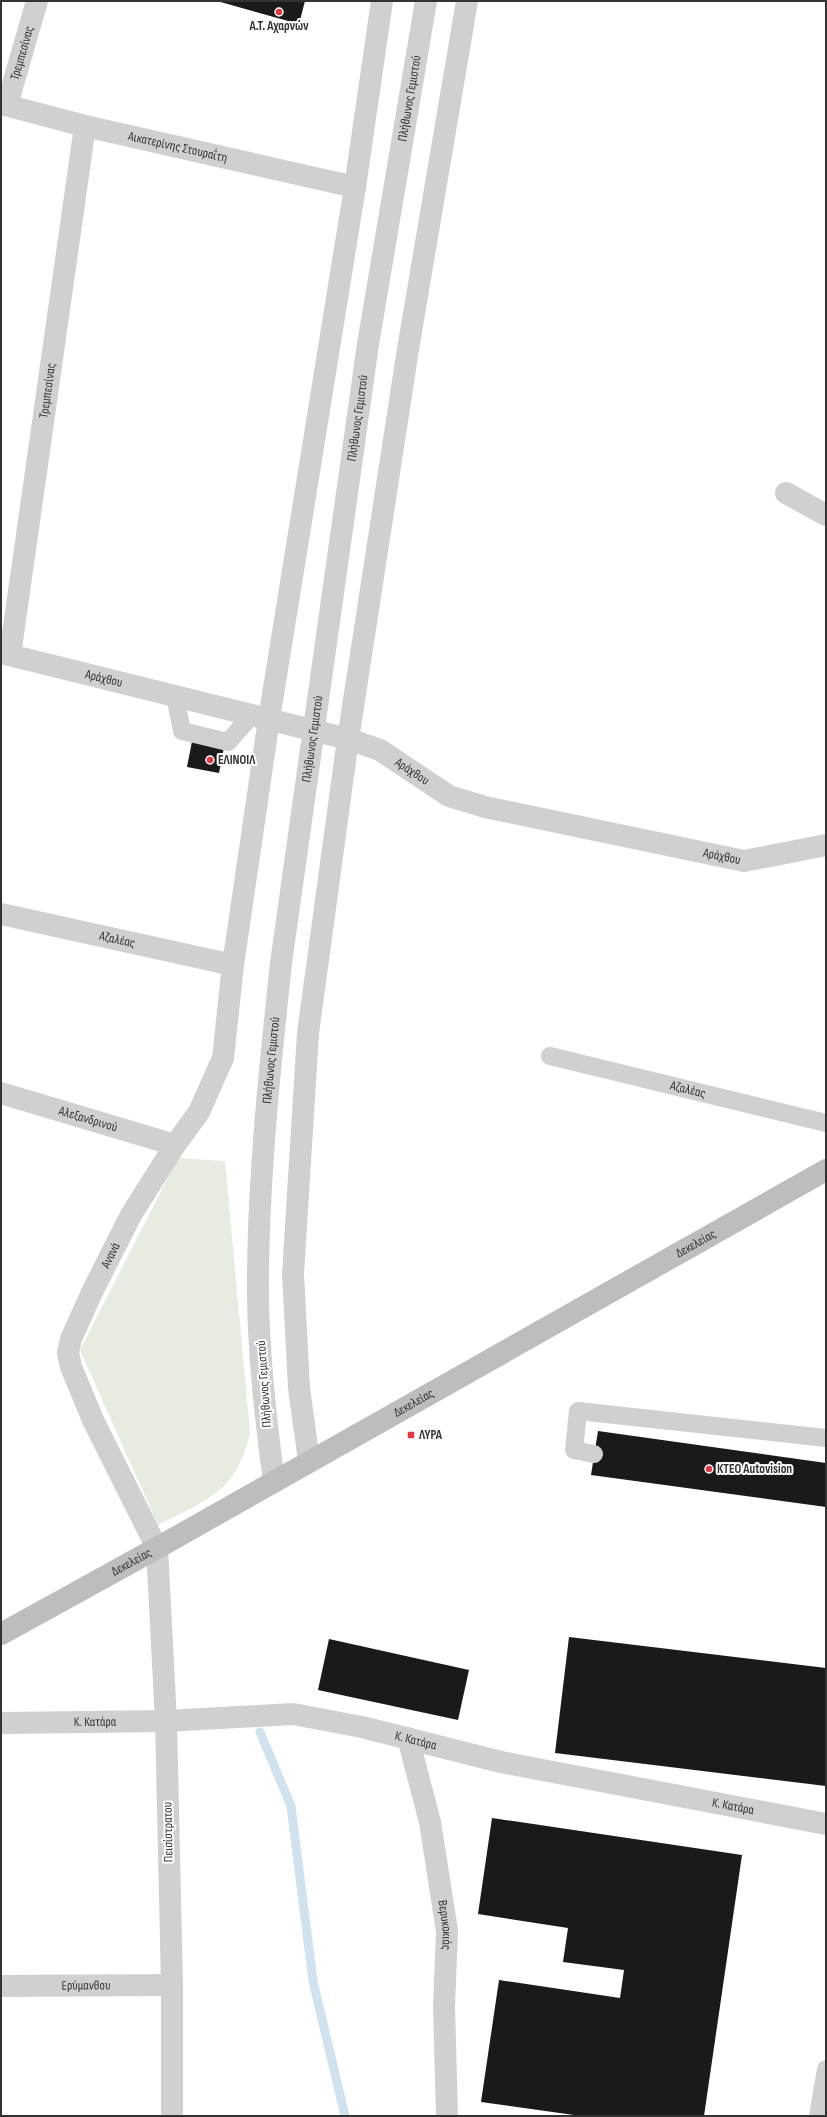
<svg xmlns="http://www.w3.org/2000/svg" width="827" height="2117" viewBox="0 0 827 2117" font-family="'Sofia Sans Condensed',sans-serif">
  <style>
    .green { fill: #e6ecdf }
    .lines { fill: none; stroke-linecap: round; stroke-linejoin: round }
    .stream { stroke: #cfe2ee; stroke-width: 9 }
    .building { fill: #1a1a1a }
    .service { stroke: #d0d0d0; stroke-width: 18 }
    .minor { stroke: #d0d0d0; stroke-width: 22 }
    .tertiary { stroke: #d0d0d0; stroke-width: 22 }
    .secondary { stroke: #bdbdbd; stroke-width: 22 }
    .poi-dot { fill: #e63946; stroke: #fff; stroke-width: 1.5 }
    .labels { text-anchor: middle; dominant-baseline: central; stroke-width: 4; stroke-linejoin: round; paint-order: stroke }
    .poi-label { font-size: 13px; font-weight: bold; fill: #333; stroke: #fff; text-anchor: start }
    .street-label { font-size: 13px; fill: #333; stroke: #fff }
  </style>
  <rect width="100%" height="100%" fill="#fff"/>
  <path class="green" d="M178 1158 225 1161 250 1433C236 1493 208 1499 158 1525L80 1350Z"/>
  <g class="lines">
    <path class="stream" d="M260 1732 291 1806 313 1981 345 2116"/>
  </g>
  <g class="building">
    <path d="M217 1H305L299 24Z"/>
    <path d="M194 731 226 737 219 773 187 767Z"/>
    <path d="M598 1431 826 1463V1507L591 1475Z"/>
    <path d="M569 1637 826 1668V1786L555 1753Z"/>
    <path d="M329 1639 469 1670 458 1720 318 1690Z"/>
    <path d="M492 1818 742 1855 704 2116H581L481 2102 499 1980 620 1998 624 1970 563 1962 568 1928 478 1914Z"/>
  </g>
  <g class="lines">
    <g class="service">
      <path d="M175 696 182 731 228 742 252 715"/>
      <path id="s1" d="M550 1056 826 1123"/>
      <path d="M594 1454 574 1450 578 1411 826 1438"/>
      <path d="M818 2116 826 2069"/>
    </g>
    <g class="minor">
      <path id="s2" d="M1 104 85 126 355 187"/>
      <path id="s3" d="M7 105 37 1"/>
      <path d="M786 493 826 515"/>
      <path id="s4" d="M1 653 348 739 380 750 449 796 485 807 744 861 826 845"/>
      <path id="s5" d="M10 655 85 126"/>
      <path id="s6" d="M1 914 233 965"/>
      <path id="s7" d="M1 1093 175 1145"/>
      <path id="s8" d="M1 1723 166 1721 293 1714 362 1727 501 1762 826 1824"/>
      <path id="s9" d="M408 1738 430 1822 447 1931 444 2006 447 2116"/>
      <path id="s10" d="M1 1986 172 1985"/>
      <path id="s11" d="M172 2116V1985L166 1721 157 1548 93 1420 71 1367 68 1353 71 1339 93 1290 131 1215 175 1145 199 1112 223 1058 233 965 269 719 355 187 382 1"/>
    </g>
    <g class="tertiary">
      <path d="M309 1461 299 1388 293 1274 308 1033 348 739 408 349 467 1"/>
      <path id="s12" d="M274 1482C265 1413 257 1343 258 1274 259 1170 270 1066 281 963L368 344 426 1"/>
    </g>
    <path class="secondary" id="s13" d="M1 1634 157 1548 826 1170"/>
  </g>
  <g class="poi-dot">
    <circle cx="279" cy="12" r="4"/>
    <circle cx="210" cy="760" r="4"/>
    <rect x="407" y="1431" width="8" height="8" rx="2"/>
    <circle cx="709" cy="1469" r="4"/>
  </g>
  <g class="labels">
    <g class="poi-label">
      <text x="279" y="26" text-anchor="middle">Α.Τ. Αχαρνών</text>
      <text x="218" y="760">ΕΛΙΝΟΙΛ</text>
      <text x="419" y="1435">ΛΥΡΑ</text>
      <text x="717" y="1469">ΚΤΕΟ Autovision</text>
    </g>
    <g class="street-label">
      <text stroke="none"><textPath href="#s3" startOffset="54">Τρεμπεσίνας</textPath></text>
      <text stroke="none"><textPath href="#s12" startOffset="1395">Πλήθωνος Γεμιστού</textPath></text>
      <text stroke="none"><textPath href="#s2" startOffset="182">Αικατερίνης Στουραΐτη</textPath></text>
      <text stroke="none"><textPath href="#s5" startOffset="267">Τρεμπεσίνας</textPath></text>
      <text stroke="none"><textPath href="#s12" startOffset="1071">Πλήθωνος Γεμιστού</textPath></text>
      <text stroke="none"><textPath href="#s4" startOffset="106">Αράχθου</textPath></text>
      <text stroke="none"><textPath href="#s12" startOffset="747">Πλήθωνος Γεμιστού</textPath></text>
      <text stroke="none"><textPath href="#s4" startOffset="430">Αράχθου</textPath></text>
      <text stroke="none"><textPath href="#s4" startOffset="754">Αράχθου</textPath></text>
      <text stroke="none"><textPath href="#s6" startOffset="119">Αζαλέας</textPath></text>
      <text stroke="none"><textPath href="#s12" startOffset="423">Πλήθωνος Γεμιστού</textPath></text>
      <text stroke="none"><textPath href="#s1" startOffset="142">Αζαλέας</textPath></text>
      <text stroke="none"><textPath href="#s7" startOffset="91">Αλεξανδρινού</textPath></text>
      <text stroke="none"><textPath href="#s13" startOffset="797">Δεκελείας</textPath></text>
      <text stroke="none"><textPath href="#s11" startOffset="890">Ανανά</textPath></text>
      <text transform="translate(264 1384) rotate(-94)">Πλήθωνος Γεμιστού</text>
      <text stroke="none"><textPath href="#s13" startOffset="473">Δεκελείας</textPath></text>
      <text stroke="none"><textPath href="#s13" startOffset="149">Δεκελείας</textPath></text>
      <text stroke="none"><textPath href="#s8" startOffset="94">Κ. Κατάρα</textPath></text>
      <text stroke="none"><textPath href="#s8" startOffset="418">Κ. Κατάρα</textPath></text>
      <text stroke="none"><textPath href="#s8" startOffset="742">Κ. Κατάρα</textPath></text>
      <text transform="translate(168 1832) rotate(-91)">Πεισίστρατου</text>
      <text stroke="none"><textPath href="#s9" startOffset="191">Βερυκοκιάς</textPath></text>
      <text stroke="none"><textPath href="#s10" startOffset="85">Ερύμανθου</textPath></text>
    </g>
  </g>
  <rect width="827" height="2117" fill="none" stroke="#333333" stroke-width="4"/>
</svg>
